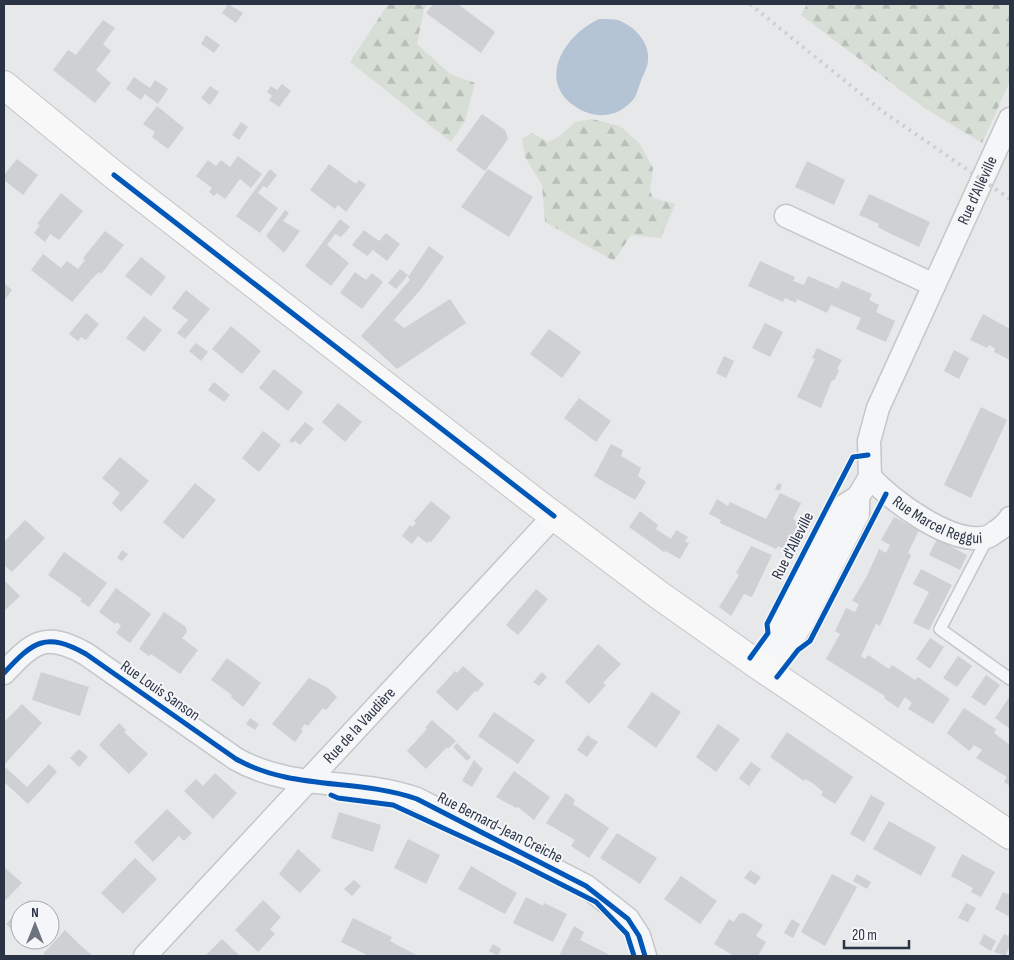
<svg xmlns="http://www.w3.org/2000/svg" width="1014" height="960" viewBox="0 0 1014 960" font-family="'Sofia Sans Condensed',sans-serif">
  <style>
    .forest { fill: url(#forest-firs) }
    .water { fill: #b4c4d5 }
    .building { fill: #ced0d3 }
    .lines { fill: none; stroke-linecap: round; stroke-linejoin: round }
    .lane-casing { stroke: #c4c6c8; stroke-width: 14 }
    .street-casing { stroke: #c4c6c8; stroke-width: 25 }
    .primary-casing { stroke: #c2c5c8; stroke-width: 30 }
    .lane { stroke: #f5f6f7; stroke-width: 11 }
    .street { stroke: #f5f6f7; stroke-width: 22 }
    .primary { stroke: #f8f8f8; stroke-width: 28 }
    .rail { stroke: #cecfd2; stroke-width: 4; stroke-dasharray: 2.5 5; stroke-linecap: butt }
    .cycleway-casing { stroke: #f4f6f9; stroke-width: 8 }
    .cycleway { stroke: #0057b8; stroke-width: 5 }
    .labels { text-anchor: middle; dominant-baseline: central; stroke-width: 4; stroke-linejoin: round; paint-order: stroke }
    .street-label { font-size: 16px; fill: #2b3445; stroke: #f4f6f9 }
  </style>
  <defs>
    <pattern id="forest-firs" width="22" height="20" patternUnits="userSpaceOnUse" patternTransform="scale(1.25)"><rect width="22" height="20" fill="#d6ded6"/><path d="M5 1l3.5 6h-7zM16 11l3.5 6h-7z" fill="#b8bfb9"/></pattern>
  </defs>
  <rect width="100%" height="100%" fill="#e6e8ea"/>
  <g class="forest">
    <path d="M388 4H428L424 9 417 44 450 74 475 83 465 121 451 142 350 62Z"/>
    <path d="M807 4H1010V81L982 143 923 107 801 15Z"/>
    <path d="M592 119 620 126 640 144 653 168 650 191 653 198 675 204 661 238 631 235 614 261 545 222 542 185 525 157 522 139 532 133 548 142 560 136 575 122Z"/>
  </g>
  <path class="water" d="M599 19C605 19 612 19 618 20 634 26 650 42 648 60 648 66 644 73 642 78 639 85 637 97 631 102 615 119 592 119 573 105 537 78 566 34 599 19Z"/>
  <g class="building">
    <path d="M228 4 243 13 236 23 222 13Z"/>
    <path d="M433 4H458L495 32 481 53 426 13Z"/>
    <path d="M103 20 115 28 103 44 111 51 96 70 111 83 95 103 53 70 68 50 76 55Z"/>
    <path d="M206 35 220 45 214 53 201 44Z"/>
    <path d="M134 77 150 88 155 80 168 89 158 104 145 94 141 100 126 89Z"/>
    <path d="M282 84 291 91 279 107 269 100 272 96 267 92 271 86 277 90Z"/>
    <path d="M210 86 219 92 210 105 201 98Z"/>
    <path d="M157 106 184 128 168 149 152 137 155 132 143 124Z"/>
    <path d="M482 114 505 130 508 139 485 171 456 150Z"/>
    <path d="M241 122 248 127 239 140 232 135Z"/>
    <path d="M238 156 262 174 251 188 240 179 225 199 217 193 214 196 209 192 212 188 196 176 208 160 216 166 221 160 230 167Z"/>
    <path d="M17 159 38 175 23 195 4 180V175Z"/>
    <path d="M807 161 845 180 834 205 795 187Z"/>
    <path d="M329 164 356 184 359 180 366 185 346 212 338 205 335 209 310 190Z"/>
    <path d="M270 169 277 175 267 188 263 186 258 193 278 208 260 233 236 216Z"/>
    <path d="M488 169 533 197 509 237 461 207Z"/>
    <path d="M61 193 83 211 59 240 50 234 45 242 34 233 40 225 37 224Z"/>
    <path d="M869 194 930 222 919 247 887 232 878 227 879 224 859 215Z"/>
    <path d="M285 210 289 213 283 221 300 231 284 253 266 236Z"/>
    <path d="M340 219 350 227 341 237 335 234 327 245 349 263 331 286 305 266Z"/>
    <path d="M364 230 379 241 386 233 400 244 387 261 373 250 367 256 352 245Z"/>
    <path d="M105 231 124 245 101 274 99 272 91 280 72 302 31 270 43 254 61 268 67 261 78 269 85 260 83 258Z"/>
    <path d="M429 246 444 257 421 289 394 320 404 328 450 299 466 323 397 369 361 336 410 280 408 277Z"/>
    <path d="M141 257 166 277 151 296 125 276Z"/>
    <path d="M760 261 795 277 793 281 804 285 808 276 838 289 842 281 872 294 869 300 879 305 876 312 895 321 886 342 856 329 861 318 831 305 827 313 797 299 796 303 785 298 783 302 748 286Z"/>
    <path d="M400 269 408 275 396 289 388 283Z"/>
    <path d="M355 272 366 280 372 273 383 282 362 309 340 293Z"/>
    <path d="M4 283 12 290 4 301Z"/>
    <path d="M186 290 210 309 185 339 177 333 188 320 172 308Z"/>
    <path d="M86 313 99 324 86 340 81 337 78 341 69 334Z"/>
    <path d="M983 314 1010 329V360L994 352 995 348 989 345 987 348 970 340Z"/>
    <path d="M144 316 162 330 144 352 126 338Z"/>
    <path d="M765 323 783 332 770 357 752 348Z"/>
    <path d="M231 326 261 351 242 374 212 349Z"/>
    <path d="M549 329 581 352 562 378 530 354Z"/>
    <path d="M196 343 208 352 201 361 189 351Z"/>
    <path d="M817 348 842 360 837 369 839 370 834 381 832 380 821 408 797 397 815 359 812 358Z"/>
    <path d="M954 350 969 358 959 379 944 371Z"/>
    <path d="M724 356 734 361 726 378 716 373Z"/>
    <path d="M274 369 303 392 288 411 259 388Z"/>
    <path d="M214 382 230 395 224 402 208 390Z"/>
    <path d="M579 398 611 421 596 442 564 418Z"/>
    <path d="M338 403 362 422 345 442 322 422Z"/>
    <path d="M981 407 1007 420 971 498 944 485Z"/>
    <path d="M305 422 314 429 300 445 295 441 292 443 289 441Z"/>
    <path d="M263 431 281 445 259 472 242 458Z"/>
    <path d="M611 444 623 450 621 456 641 468 638 476 646 482 635 500 594 476Z"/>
    <path d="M120 457 149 481 121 512 112 503 120 493 102 478Z"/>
    <path d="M195 483 216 500 183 539 163 522Z"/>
    <path d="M778 483 782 485 779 491 775 489Z"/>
    <path d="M780 493 801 503 793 519 799 522 788 550 778 546 776 549 720 523 721 520 709 514 717 499 728 506 730 502 766 519Z"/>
    <path d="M431 501 451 517 431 542 429 541 427 543 418 536 412 544 402 536 410 525 412 527 416 523 414 521Z"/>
    <path d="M640 511 658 525 656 529 671 539 676 530 688 537 685 541 689 543 680 559 665 551 664 552 629 527Z"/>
    <path d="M894 517 919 530 908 553 911 555 880 626 876 624 861 656 865 659 868 655 889 669 892 665 915 680 918 677 950 699 933 724 908 709 912 703 905 697 898 708 884 698 885 696 826 659 840 634 835 631 846 608 855 612 859 604 852 601 867 576 879 549 886 553 890 545 881 540Z"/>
    <path d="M25 520 45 538 12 572 4 565V542Z"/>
    <path d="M937 539 967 555 960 570 929 555Z"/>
    <path d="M751 546 772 555 752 597 744 594 731 616 719 607 739 575 736 573Z"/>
    <path d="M122 550 128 554 122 561 117 558Z"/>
    <path d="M64 552 107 583 89 607 80 601 82 599 48 575Z"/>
    <path d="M921 569 952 585 929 630 913 623 929 592 913 584Z"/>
    <path d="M4 580 20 596 4 611Z"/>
    <path d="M116 588 151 614 130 643 116 633 121 626 117 622 115 624 99 612Z"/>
    <path d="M536 589 548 599 518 635 506 625Z"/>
    <path d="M164 612 186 627 187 632 182 638 198 650 180 674 151 654 149 656 139 649Z"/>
    <path d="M930 638 944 647 930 669 916 659Z"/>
    <path d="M598 644 621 664 603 683 606 685 589 704 565 682Z"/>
    <path d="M958 656 972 666 957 687 943 678Z"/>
    <path d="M227 658 261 683 243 707 231 697 232 695 211 680Z"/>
    <path d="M463 666 484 684 477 692 475 691 457 711 436 692 455 671 457 673Z"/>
    <path d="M41 672 89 687 80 716 32 700Z"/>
    <path d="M542 672 547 677 539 686 533 682Z"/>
    <path d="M986 675 1000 685 985 706 971 697Z"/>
    <path d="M309 678 328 688 337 697 326 710 323 708 308 726 305 724 301 729 303 731 295 742 272 724Z"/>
    <path d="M652 692 681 712 656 748 627 727Z"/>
    <path d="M1010 696V726L1009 728 995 718Z"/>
    <path d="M22 704 42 723 4 765V722Z"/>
    <path d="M964 708 996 729 994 733 1010 745V786L1004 782 1007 777 976 758 982 750 974 745 969 751 947 733Z"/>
    <path d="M494 712 535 740 518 764 478 736Z"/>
    <path d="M250 718 259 724 255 730 246 724Z"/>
    <path d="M432 720 456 741 448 749 447 747 426 769 407 751 427 729 425 728Z"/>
    <path d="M119 723 126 730 124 732 148 754 129 774 99 745Z"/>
    <path d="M718 724 740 739 716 772 696 757Z"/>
    <path d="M787 732 853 777 835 804 821 795 823 792 814 784 805 779 804 781 770 757Z"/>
    <path d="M587 735 598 742 587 757 577 750Z"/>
    <path d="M457 743 471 757 467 761 453 747Z"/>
    <path d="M79 749 88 757 79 767 70 758Z"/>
    <path d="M474 760 483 769 472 787 462 781Z"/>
    <path d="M751 762 761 769 749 786 739 778Z"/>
    <path d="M49 764 57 772 28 804 4 782 5 767 27 787Z"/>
    <path d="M514 771 550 797 534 820 518 807 516 808 496 797Z"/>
    <path d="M215 773 237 793 213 819 184 791 196 779 203 786Z"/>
    <path d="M566 793 575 800 573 804 609 828 589 858 571 846 575 840 546 823Z"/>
    <path d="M871 795 885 803 864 842 850 834Z"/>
    <path d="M167 809 192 833 184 841 179 836 153 862 134 842Z"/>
    <path d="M339 812 381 825 373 852 331 838Z"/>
    <path d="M889 821 936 847 921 876 873 849Z"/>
    <path d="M617 833 657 858 640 884 600 858Z"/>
    <path d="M408 839 440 855 426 884 394 868Z"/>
    <path d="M298 849 321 870 300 893 279 874Z"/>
    <path d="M962 854 995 872 981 897 971 892 973 888 951 876Z"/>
    <path d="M135 858 157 879 123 914 101 893Z"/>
    <path d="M471 866 517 893 505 914 458 889Z"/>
    <path d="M4 867 22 883 4 902Z"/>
    <path d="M750 870 761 877 755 885 744 878Z"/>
    <path d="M832 874 857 887 825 946 801 932Z"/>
    <path d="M857 874 871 882 867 889 853 881Z"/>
    <path d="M681 876 717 901 700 924 664 899Z"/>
    <path d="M354 880 361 886 352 896 344 889Z"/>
    <path d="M1003 892 1010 895V917L995 909Z"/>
    <path d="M526 897 543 906 544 903 567 914 553 942 513 923Z"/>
    <path d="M29 900 39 910H20V931L17 934 6 924Z"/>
    <path d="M263 900 281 917 270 929 275 934 258 952 235 930Z"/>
    <path d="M966 903 976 908 968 922 958 918Z"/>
    <path d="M744 913 763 925 756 936 766 942 758 956H734L714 944 729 919 734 922 739 914Z"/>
    <path d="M353 918 392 937 390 941 418 956H369L341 942Z"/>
    <path d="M792 919 800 924 793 938 784 933Z"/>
    <path d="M574 926 584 932 580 940 608 954 607 956H559Z"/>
    <path d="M65 930 81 946 93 956H46L43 954Z"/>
    <path d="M1010 932V946L1005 956 994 952 1004 934 1008 936Z"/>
    <path d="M984 934 996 941 991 951 979 944Z"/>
    <path d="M222 939 240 956H205Z"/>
    <path d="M493 944 501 949 498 956 489 951Z"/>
  </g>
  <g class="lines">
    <g class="lane-casing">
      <path id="lane" d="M988 537 940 629 1010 679"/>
    </g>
    <g class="street-casing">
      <g id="street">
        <path d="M786 216 934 285"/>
        <path id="s1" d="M870 477C892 501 952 546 987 537 991 536 996 531 1000 529 1004 525 1008 523 1010 518"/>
        <path d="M758 665 773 643 845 505 858 497"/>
        <path d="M4 673C33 642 45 631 86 654L236 759C293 791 357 778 417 799L586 886 628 919 639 936 645 956"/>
        <path id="s2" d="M771 674 803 622 858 514V497L870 477 869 441 878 408 1010 119"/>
        <path id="s3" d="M145 956 554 516"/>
      </g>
    </g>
    <g class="primary-casing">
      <path id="primary" d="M4 85 114 175 534 501 659 595 758 665 1010 835"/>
    </g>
    <use href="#lane" class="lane"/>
    <use href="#street" class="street"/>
    <use href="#primary" class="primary"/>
    <path class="rail" d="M750 4 882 111 1010 199"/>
    <g class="cycleway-casing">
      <g id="cycleway">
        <path d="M114 175 554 516"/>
        <path d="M750 658 768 633 767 624 853 457 868 455"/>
        <path d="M4 673C33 642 45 631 86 654L236 759C293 791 357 778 417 799L586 886 628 919 639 936 645 956"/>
        <path d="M777 677 798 650 810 641 886 494"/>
        <path d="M331 795 338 798 393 805 517 862 596 902 627 934 634 956"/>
      </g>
    </g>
    <use href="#cycleway" class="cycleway"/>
  </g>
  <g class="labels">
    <g class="street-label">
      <text stroke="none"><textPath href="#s2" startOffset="532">Rue d'Alleville</textPath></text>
      <text stroke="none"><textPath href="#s1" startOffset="82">Rue Marcel Reggui</textPath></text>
      <text transform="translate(793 546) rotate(-63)">Rue d'Alleville</text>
      <text transform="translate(160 691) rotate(35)">Rue Louis Sanson</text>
      <text stroke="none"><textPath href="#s3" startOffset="315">Rue de la Vaudière</textPath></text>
      <text transform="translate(500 828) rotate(27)">Rue Bernard-Jean Creiche</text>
    </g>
  </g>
  <rect width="1014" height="960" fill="none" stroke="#2b3445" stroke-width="10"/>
  <g transform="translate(35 925)"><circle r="24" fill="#f4f6f9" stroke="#a4a8b1"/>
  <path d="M0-4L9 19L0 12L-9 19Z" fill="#6c737f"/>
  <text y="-8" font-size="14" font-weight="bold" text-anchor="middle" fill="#2b3445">N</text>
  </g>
  <path d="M844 940v8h65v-8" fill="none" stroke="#2b3445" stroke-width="2.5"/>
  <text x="852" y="940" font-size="15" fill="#2b3445" stroke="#f4f6f9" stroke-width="4" paint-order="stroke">20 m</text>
</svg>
